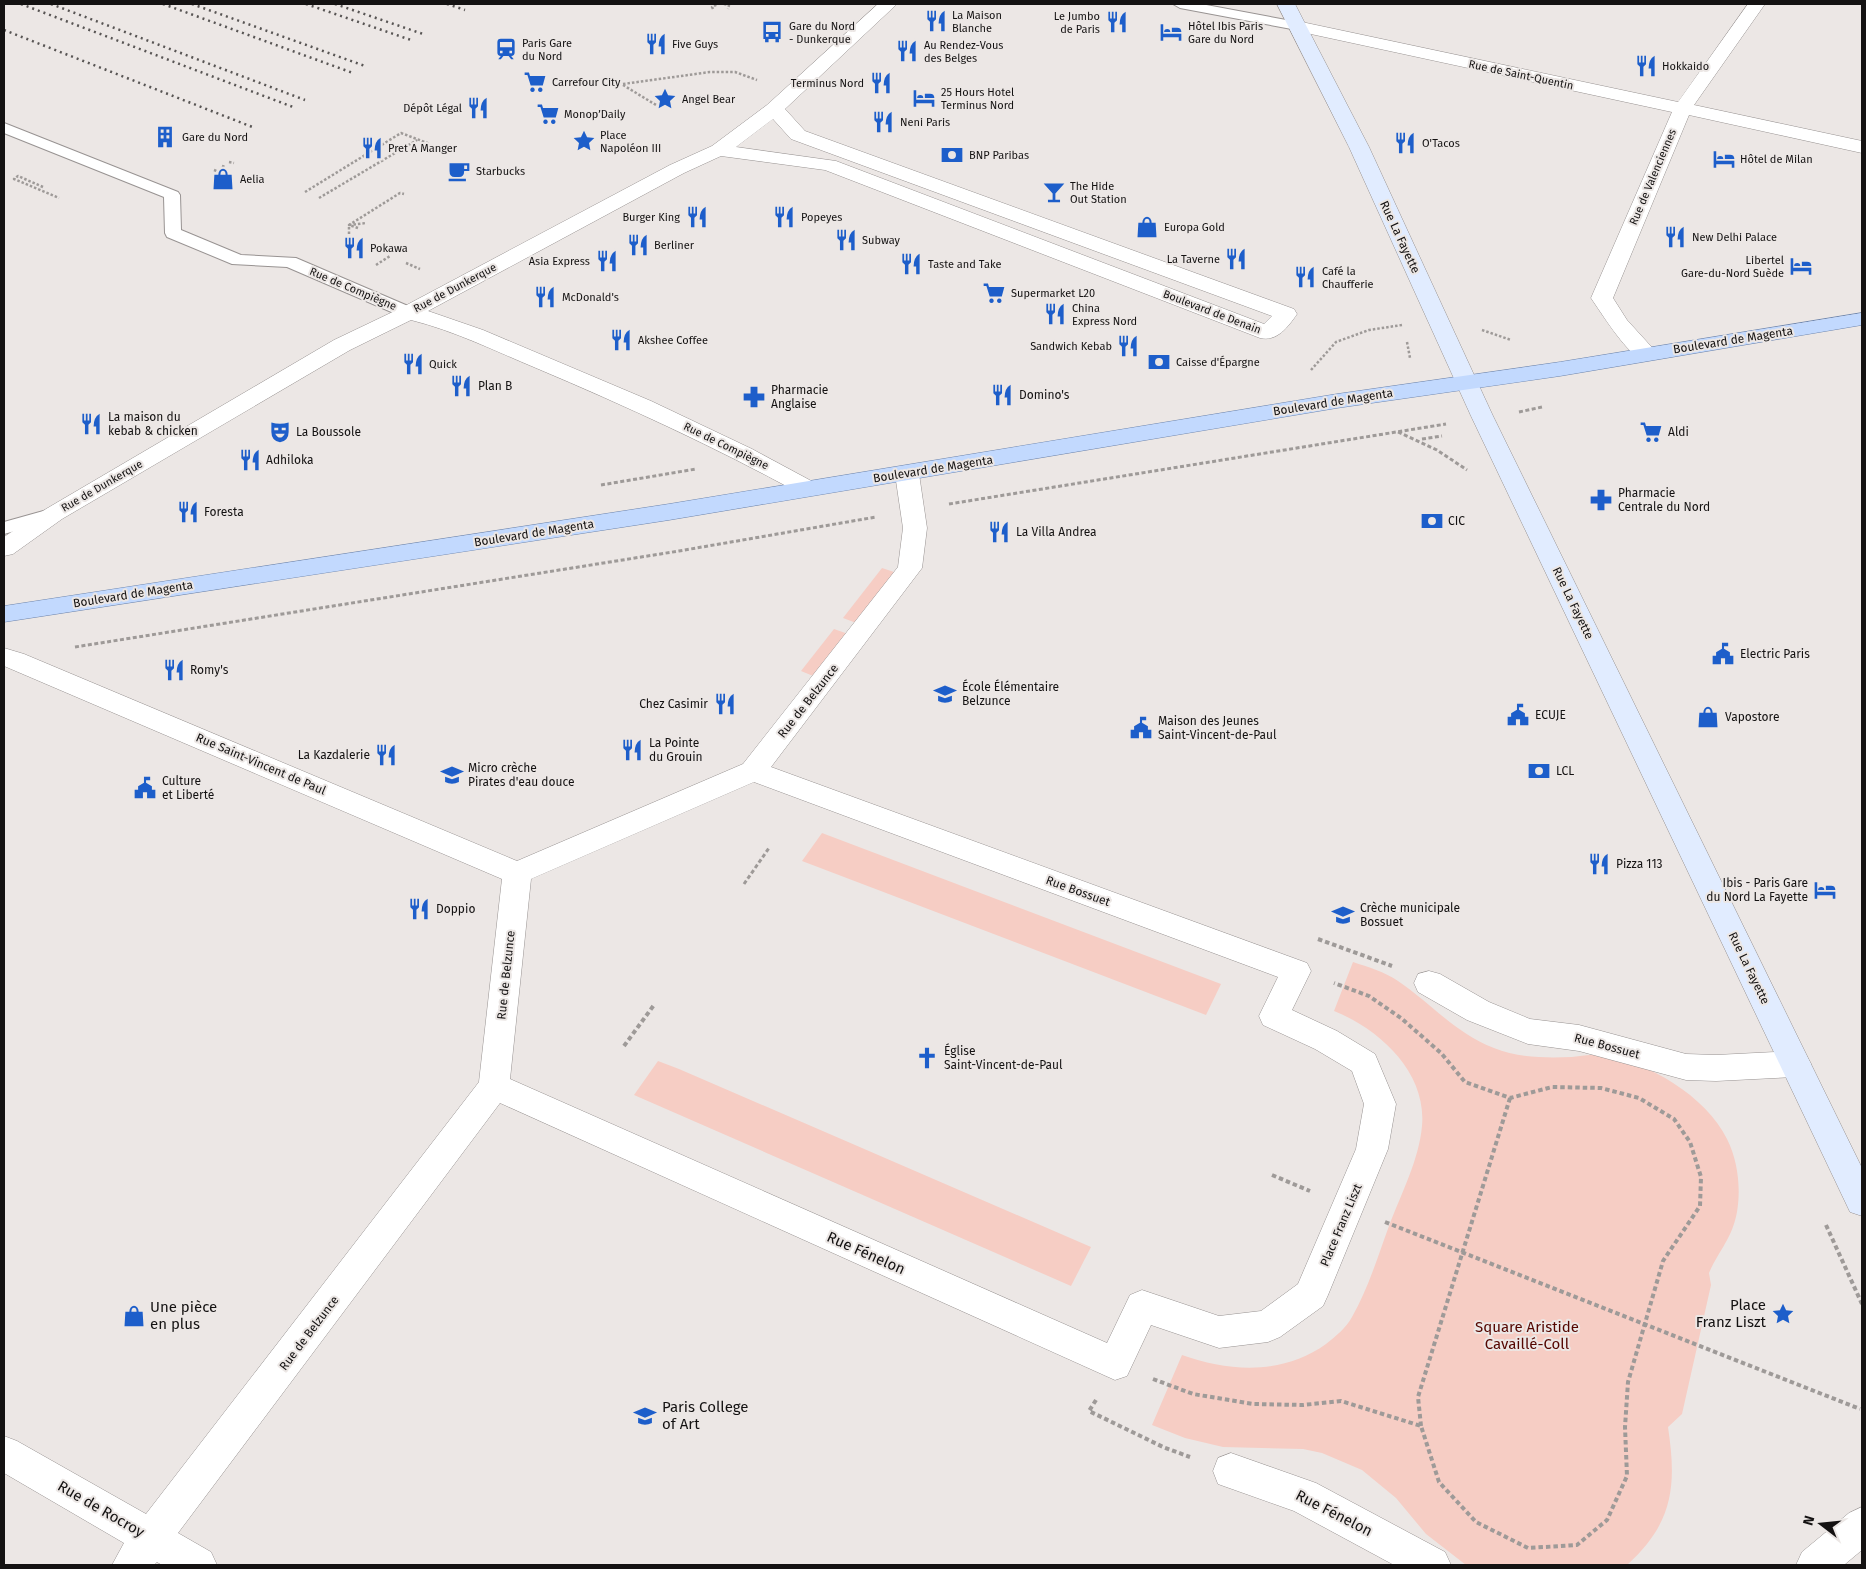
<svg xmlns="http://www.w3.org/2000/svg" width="1866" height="1569" viewBox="0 0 1866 1569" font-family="'Fira Sans',sans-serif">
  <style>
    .green { fill: #f6cdc4 }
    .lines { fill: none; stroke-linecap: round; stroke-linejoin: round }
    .lane-casing { stroke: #989392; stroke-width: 2 }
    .street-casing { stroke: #989392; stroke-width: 1 }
    .secondary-casing { stroke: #989392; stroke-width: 1 }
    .primary-casing { stroke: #6b83ab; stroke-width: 1 }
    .path-far2 { stroke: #9e9a98; stroke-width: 2.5; stroke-dasharray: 2.5 2; stroke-linecap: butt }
    .path-far1 { stroke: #9e9a98; stroke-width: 3; stroke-dasharray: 4 2.5; stroke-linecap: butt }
    .path { stroke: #9e9a98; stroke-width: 4; stroke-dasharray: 4.5 3; stroke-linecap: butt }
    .lane { fill: #fff; fill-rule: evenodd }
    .street { fill: #fff; fill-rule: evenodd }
    .secondary { fill: #e1ecff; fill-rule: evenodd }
    .primary { fill: #c2d9fe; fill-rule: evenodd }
    .rail { stroke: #585554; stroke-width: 2.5; stroke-dasharray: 2 4; stroke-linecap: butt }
    .labels { text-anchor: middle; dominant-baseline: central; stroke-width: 4; stroke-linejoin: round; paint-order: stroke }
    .far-poi-label { font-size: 11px; fill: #141212; stroke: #ece7e5; text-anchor: start }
    .far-street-label { font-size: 11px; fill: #141212; stroke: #ece7e5 }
    .street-label { font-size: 12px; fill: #141212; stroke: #ece7e5 }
    .poi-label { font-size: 12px; fill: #141212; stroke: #ece7e5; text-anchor: start }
    .near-street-label { font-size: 15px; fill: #141212; stroke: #ece7e5 }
    .near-poi-label { font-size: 15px; fill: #141212; stroke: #ece7e5; text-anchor: start }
    .near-park-label { font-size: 15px; fill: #540600; stroke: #ece7e5 }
  </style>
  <rect width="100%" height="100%" fill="#ece7e5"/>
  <g class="green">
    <path d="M882 568 897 573 859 624 843 618Z"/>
    <path d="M834 629 851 635 818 678 801 671Z"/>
    <path d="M822 833 1221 984 1206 1015 802 861Z"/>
    <path d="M1353 962C1368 967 1385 972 1398 981 1432 1004 1455 1033 1494 1048 1517 1058 1547 1058 1572 1057 1582 1056 1592 1054 1602 1055 1647 1061 1706 1096 1727 1139 1738 1161 1741 1188 1737 1212 1732 1239 1719 1250 1709 1273L1711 1285 1682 1414 1668 1427C1677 1487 1673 1523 1627 1565H1466L1426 1534 1396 1498 1362 1470 1322 1453 1303 1449 1223 1447 1185 1438 1152 1425 1182 1355C1230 1372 1283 1375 1326 1344 1336 1336 1346 1328 1352 1317 1368 1289 1378 1256 1389 1226 1401 1194 1419 1160 1422 1126 1427 1072 1379 1029 1334 1011Z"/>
    <path d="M658 1061 679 1069 1091 1247 1071 1286 634 1095Z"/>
  </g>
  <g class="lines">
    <g class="lane-casing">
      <g id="lane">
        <path d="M1173 4H1201L1297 22 1304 26 1297 30 1180 8Z"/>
        <path d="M4 123 178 192 180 195 181 230 241 255 296 258 415 309 418 313 415 317H403L287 267 232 264 167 237 165 233 164 197 4 133Z"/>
        <path d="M54 508 61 510 64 514 61 518 4 534V522Z"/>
      </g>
    </g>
    <g class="street-casing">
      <g id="street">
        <path d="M878 4H897L785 109 805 131 1294 309 1297 314C1288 327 1277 342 1260 338L825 170 721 156 684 173 428 311 483 330 651 401 752 449 817 484 821 489 817 494 809 496 801 494C715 447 626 406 536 368 495 351 455 331 411 320L350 350 62 519 13 554 4 556V537L46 509 334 340 401 308 670 165 712 146 767 105ZM773 119 791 139 1272 316 1264 324 836 161 736 147Z"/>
        <path d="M1748 4H1765L1694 105 1862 141V153L1689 115 1613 298 1627 320 1658 354 1655 359C1649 360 1644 362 1639 358 1624 349 1602 314 1591 298L1672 112 1297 31 1291 30 1288 26 1291 22 1297 21 1678 102Z"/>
        <path d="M907 467 915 469 919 474 927 528 922 568 771 767 1307 963 1311 971 1292 1010 1337 1031 1375 1054 1396 1104 1388 1149 1328 1295 1323 1306 1280 1337 1268 1342 1219 1348 1151 1325 1127 1376 1115 1380 500 1103 178 1533 211 1552 217 1565H162L157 1562 154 1565H112L124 1543 4 1473V1436L17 1441 146 1514 479 1082 502 879 4 666V648L24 654 517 861 743 764 898 567 903 528 895 474 899 469ZM754 782 1278 977 1259 1016 1263 1025 1315 1049 1352 1071 1364 1104 1356 1149 1298 1284 1261 1311 1219 1316 1142 1290 1130 1295 1107 1343 510 1079 531 879Z"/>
        <path d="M1429 971 1440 974 1489 1002 1530 1019 1579 1025 1686 1054 1716 1055 1795 1051 1806 1055 1811 1064 1806 1073 1795 1077 1716 1081 1686 1080 1579 1051 1528 1044 1467 1020 1418 992 1414 983 1418 974Z"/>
        <path d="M1231 1453 1316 1483 1445 1552 1451 1565H1394L1294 1511 1218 1484 1213 1471 1218 1458Z"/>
        <path d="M1862 1507V1550L1844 1565H1796L1802 1552 1849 1513Z"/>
      </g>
    </g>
    <g class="secondary-casing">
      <path id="secondary" d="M1277 4H1295L1369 147 1493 416 1862 1168V1216L1850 1212 1471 416 1349 147Z"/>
    </g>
    <g class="primary-casing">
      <path id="primary" d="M1862 313V325L1560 376 1337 408 669 520 4 622V606L669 504 1337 394 1560 362Z"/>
    </g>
    <g class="path-far2">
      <path d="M724 4 729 5 728 9"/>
      <path d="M713 9 712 7 718 4"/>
      <path d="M623 84 710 72H735L757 80"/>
      <path d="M623 85 661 108"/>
      <path d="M620 147 636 153"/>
      <path d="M229 162 234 163"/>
      <path d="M222 166 226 167"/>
      <path d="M214 170 219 172"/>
      <path d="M43 187 18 176 14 179 59 198"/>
      <path d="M305 192 401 133 430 144"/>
      <path d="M319 198 417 140"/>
      <path d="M358 228 349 225 400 193 404 194"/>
      <path d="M349 234V225L366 223"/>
      <path d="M406 263 420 269"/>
      <path d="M376 265 390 256"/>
      <path d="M1482 330 1511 340"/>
      <path d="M1407 342 1410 358"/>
      <path d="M1311 370 1336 342 1369 330 1402 325"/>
    </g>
    <g class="path-far1">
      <path d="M1519 412 1542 407"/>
      <path d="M1398 432 1437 450 1467 470"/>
      <path d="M1422 439 1442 436"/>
      <path d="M601 485 696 469"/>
      <path d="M949 504 1446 424"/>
      <path d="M75 647 679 551 876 517"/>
      <path d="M744 884 769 848"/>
    </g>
    <g class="path">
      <path d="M1318 939 1392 966"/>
      <path d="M624 1046 654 1005"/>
      <path d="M1272 1175 1310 1191"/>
      <path d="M1385 1222 1860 1409"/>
      <path d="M1826 1225 1862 1304"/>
      <path d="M1153 1379 1193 1394 1253 1404 1303 1405 1341 1401 1421 1426 1439 1482 1476 1522 1528 1548 1577 1545 1607 1520 1627 1476 1625 1427 1628 1382 1663 1261 1700 1206 1701 1177 1690 1142 1674 1119 1639 1098 1601 1088 1552 1087 1510 1098 1465 1082 1441 1053 1401 1018 1369 996 1334 983"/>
      <path d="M1096 1400 1089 1411 1163 1447 1190 1457"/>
      <path d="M1421 1426 1418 1397 1510 1098"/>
    </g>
    <use href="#lane" class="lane"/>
    <use href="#street" class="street"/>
    <use href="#secondary" class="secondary"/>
    <use href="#primary" class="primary"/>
    <g class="rail">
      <path d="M21 4 293 107"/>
      <path d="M51 4 305 100"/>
      <path d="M163 4 353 73"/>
      <path d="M192 4 365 66"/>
      <path d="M306 4 411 40"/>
      <path d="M335 4 423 34"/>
      <path d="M447 4 465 10"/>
      <path d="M4 30 255 128"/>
    </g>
  </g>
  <defs>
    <g id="restaurant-bare" transform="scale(1.725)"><path d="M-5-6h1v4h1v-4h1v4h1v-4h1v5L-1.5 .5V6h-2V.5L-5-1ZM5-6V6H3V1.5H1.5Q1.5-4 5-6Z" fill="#1d5eca" stroke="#ece7e5" stroke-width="2.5" paint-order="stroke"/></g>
    <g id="bus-bare" transform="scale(1.725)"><path d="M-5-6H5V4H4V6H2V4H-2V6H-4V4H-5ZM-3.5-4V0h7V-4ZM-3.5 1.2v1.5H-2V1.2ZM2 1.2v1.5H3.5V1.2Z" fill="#1d5eca" stroke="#ece7e5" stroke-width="2.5" paint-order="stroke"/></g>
    <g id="hotel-bare" transform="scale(1.725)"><path d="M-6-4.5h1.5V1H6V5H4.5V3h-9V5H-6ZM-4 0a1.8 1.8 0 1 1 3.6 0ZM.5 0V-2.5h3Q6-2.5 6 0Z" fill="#1d5eca" stroke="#ece7e5" stroke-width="2.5" paint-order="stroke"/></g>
    <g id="station-bare" transform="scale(1.725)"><path d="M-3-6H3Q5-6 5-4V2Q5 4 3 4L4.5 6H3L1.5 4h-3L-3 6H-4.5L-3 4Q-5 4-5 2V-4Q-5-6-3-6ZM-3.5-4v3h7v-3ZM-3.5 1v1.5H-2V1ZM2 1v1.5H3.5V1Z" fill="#1d5eca" stroke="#ece7e5" stroke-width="2.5" paint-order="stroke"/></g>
    <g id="supermarket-bare" transform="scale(1.725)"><path d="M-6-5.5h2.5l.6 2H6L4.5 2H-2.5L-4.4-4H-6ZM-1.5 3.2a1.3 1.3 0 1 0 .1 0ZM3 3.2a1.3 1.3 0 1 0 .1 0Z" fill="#1d5eca" stroke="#ece7e5" stroke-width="2.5" paint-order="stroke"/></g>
    <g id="sight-bare" transform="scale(1.725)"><path d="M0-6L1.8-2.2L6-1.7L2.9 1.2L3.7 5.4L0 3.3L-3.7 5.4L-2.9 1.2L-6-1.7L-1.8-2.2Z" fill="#1d5eca" stroke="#ece7e5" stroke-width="2.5" paint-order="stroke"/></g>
    <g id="building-bare" transform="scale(1.725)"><path d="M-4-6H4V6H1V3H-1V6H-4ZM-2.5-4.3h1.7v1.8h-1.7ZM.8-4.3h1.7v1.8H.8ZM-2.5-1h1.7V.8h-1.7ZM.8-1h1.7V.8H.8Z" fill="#1d5eca" stroke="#ece7e5" stroke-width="2.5" paint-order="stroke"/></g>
    <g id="bank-bare" transform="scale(1.725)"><path d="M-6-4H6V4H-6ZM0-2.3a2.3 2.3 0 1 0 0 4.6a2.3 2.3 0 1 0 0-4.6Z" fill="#1d5eca" stroke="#ece7e5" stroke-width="2.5" paint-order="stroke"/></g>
    <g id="cafe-bare" transform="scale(1.725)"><path d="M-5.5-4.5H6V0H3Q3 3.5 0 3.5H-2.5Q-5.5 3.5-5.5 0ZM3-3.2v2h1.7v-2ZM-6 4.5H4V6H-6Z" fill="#1d5eca" stroke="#ece7e5" stroke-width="2.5" paint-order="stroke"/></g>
    <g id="shop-bare" transform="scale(1.725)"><path d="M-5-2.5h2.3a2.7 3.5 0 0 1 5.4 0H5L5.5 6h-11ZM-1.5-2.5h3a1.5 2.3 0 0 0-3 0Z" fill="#1d5eca" stroke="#ece7e5" stroke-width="2.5" paint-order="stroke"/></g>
    <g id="bar-bare" transform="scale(1.725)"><path d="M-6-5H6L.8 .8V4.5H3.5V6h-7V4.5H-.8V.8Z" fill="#1d5eca" stroke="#ece7e5" stroke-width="2.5" paint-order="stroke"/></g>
    <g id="pharmacy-bare" transform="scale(1.725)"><path d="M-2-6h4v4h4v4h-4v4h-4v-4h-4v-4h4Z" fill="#1d5eca" stroke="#ece7e5" stroke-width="2.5" paint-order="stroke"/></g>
    <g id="theatre-bare" transform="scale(1.725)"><path d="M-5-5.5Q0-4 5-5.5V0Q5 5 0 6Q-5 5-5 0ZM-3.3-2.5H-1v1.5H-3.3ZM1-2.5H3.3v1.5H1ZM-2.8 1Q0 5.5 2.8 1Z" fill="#1d5eca" stroke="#ece7e5" stroke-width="2.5" paint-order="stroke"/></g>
    <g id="civic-bare" transform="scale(1.725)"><path d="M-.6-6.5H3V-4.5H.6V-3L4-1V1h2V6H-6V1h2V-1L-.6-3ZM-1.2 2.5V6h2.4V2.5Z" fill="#1d5eca" stroke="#ece7e5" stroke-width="2.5" paint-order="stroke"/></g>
    <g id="school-bare" transform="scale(1.725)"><path d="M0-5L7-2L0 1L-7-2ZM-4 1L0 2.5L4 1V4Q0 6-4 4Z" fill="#1d5eca" stroke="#ece7e5" stroke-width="2.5" paint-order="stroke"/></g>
    <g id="church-bare" transform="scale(1.725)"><path d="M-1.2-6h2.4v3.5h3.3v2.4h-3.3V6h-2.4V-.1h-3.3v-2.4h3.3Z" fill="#1d5eca" stroke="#ece7e5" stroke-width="2.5" paint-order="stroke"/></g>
    <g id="university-bare" transform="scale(1.725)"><path d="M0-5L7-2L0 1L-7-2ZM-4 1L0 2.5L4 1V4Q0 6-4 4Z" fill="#1d5eca" stroke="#ece7e5" stroke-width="2.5" paint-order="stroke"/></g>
  </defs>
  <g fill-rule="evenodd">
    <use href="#restaurant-bare" x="936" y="21"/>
    <use href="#restaurant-bare" x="1117" y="22"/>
    <use href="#bus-bare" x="772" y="32"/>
    <use href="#hotel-bare" x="1171" y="32"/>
    <use href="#restaurant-bare" x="656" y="44"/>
    <use href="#station-bare" x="506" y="49"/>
    <use href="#restaurant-bare" x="907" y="51"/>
    <use href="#restaurant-bare" x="1646" y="66"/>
    <use href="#supermarket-bare" x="535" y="82"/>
    <use href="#restaurant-bare" x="881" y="83"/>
    <use href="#hotel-bare" x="924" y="98"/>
    <use href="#sight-bare" x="665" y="99"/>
    <use href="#restaurant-bare" x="478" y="108"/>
    <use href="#supermarket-bare" x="548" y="114"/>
    <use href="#restaurant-bare" x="883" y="122"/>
    <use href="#building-bare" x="165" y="137"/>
    <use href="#sight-bare" x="584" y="141"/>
    <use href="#restaurant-bare" x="1405" y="143"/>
    <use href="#restaurant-bare" x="372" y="148"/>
    <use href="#bank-bare" x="952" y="155"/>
    <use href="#hotel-bare" x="1724" y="159"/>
    <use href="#cafe-bare" x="459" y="171"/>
    <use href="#shop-bare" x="223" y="179"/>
    <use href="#bar-bare" x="1054" y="192"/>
    <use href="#restaurant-bare" x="697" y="217"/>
    <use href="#restaurant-bare" x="784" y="217"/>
    <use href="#shop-bare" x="1147" y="227"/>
    <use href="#restaurant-bare" x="1675" y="237"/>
    <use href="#restaurant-bare" x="846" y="240"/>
    <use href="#restaurant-bare" x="638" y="245"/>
    <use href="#restaurant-bare" x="354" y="248"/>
    <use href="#restaurant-bare" x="1236" y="259"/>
    <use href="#restaurant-bare" x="607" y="261"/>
    <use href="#restaurant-bare" x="911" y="264"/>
    <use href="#hotel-bare" x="1801" y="266"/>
    <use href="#restaurant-bare" x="1305" y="277"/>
    <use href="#supermarket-bare" x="994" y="293"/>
    <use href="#restaurant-bare" x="545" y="297"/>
    <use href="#restaurant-bare" x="1055" y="314"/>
    <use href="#restaurant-bare" x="621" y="340"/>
    <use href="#restaurant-bare" x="1128" y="346"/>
    <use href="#bank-bare" x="1159" y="362"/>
    <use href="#restaurant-bare" x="413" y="364"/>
    <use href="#restaurant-bare" x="461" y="386"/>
    <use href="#restaurant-bare" x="1002" y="395"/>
    <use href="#pharmacy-bare" x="754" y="397"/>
    <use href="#restaurant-bare" x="91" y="424"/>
    <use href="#theatre-bare" x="280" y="432"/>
    <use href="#supermarket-bare" x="1651" y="432"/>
    <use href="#restaurant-bare" x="250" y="460"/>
    <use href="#pharmacy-bare" x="1601" y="500"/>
    <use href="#restaurant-bare" x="188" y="512"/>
    <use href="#bank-bare" x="1432" y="521"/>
    <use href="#restaurant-bare" x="999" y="532"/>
    <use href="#civic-bare" x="1723" y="654"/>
    <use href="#restaurant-bare" x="174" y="670"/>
    <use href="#school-bare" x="945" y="694"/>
    <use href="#restaurant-bare" x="725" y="704"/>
    <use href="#civic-bare" x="1518" y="715"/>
    <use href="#shop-bare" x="1708" y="717"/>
    <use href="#civic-bare" x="1141" y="728"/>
    <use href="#restaurant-bare" x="632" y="750"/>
    <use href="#restaurant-bare" x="386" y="755"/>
    <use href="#bank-bare" x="1539" y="771"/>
    <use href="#school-bare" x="452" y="775"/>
    <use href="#civic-bare" x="145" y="788"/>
    <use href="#restaurant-bare" x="1599" y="864"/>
    <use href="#hotel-bare" x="1825" y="890"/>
    <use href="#restaurant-bare" x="419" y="909"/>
    <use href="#school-bare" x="1343" y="915"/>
    <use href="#church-bare" x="927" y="1058"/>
    <use href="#sight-bare" x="1783" y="1314"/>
    <use href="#shop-bare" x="134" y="1316"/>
    <use href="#university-bare" x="645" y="1416"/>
  </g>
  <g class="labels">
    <g class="far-poi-label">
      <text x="952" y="15">La Maison<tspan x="952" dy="13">Blanche</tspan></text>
      <text x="1100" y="16" text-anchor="end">Le Jumbo<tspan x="1100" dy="13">de Paris</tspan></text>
      <text x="789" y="26">Gare du Nord<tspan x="789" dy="13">- Dunkerque</tspan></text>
      <text x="1188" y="26">Hôtel Ibis Paris<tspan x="1188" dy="13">Gare du Nord</tspan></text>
      <text x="522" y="43">Paris Gare<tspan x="522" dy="13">du Nord</tspan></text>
      <text x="672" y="44">Five Guys</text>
      <text x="924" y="45">Au Rendez-Vous<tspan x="924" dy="13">des Belges</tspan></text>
      <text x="1662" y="66">Hokkaido</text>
      <text x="552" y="82">Carrefour City</text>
      <text x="864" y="83" text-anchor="end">Terminus Nord</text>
      <text x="941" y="92">25 Hours Hotel<tspan x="941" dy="13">Terminus Nord</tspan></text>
      <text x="682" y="99">Angel Bear</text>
      <text x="462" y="108" text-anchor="end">Dépôt Légal</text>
      <text x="564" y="114">Monop’Daily</text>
      <text x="900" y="122">Neni Paris</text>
      <text x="600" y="135">Place<tspan x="600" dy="13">Napoléon III</tspan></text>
      <text x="182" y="137">Gare du Nord</text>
      <text x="1422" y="143">O'Tacos</text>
      <text x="388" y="148">Pret A Manger</text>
      <text x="969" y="155">BNP Paribas</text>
      <text x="1740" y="159">Hôtel de Milan</text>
      <text x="476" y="171">Starbucks</text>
      <text x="240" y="179">Aelia</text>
      <text x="1070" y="186">The Hide<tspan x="1070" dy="13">Out Station</tspan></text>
      <text x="680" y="217" text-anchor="end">Burger King</text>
      <text x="801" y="217">Popeyes</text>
      <text x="1164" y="227">Europa Gold</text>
      <text x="1692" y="237">New Delhi Palace</text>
      <text x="862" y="240">Subway</text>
      <text x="654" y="245">Berliner</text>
      <text x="370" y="248">Pokawa</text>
      <text x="1220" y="259" text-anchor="end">La Taverne</text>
      <text x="1784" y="260" text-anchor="end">Libertel<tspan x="1784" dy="13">Gare-du-Nord Suède</tspan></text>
      <text x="590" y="261" text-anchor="end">Asia Express</text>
      <text x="928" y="264">Taste and Take</text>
      <text x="1322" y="271">Café la<tspan x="1322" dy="13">Chaufferie</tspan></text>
      <text x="1011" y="293">Supermarket L20</text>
      <text x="562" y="297">McDonald's</text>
      <text x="1072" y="308">China<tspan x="1072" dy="13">Express Nord</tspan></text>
      <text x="638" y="340">Akshee Coffee</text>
      <text x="1112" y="346" text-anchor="end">Sandwich Kebab</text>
      <text x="1176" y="362">Caisse d'Épargne</text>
      <text x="429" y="364">Quick</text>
    </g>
    <g class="far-street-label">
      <text transform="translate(1521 75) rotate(12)">Rue de Saint-Quentin</text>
      <text transform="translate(1653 177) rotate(-67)">Rue de Valenciennes</text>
      <text transform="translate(455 288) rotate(-28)">Rue de Dunkerque</text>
      <text transform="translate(353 289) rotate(23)">Rue de Compiègne</text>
      <text transform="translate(1212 312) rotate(21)">Boulevard de Denain</text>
      <text transform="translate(726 446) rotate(26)">Rue de Compiègne</text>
      <text transform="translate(102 486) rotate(-30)">Rue de Dunkerque</text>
    </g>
    <g class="street-label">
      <text transform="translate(1400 237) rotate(65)">Rue La Fayette</text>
      <text transform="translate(1733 340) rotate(-9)">Boulevard de Magenta</text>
      <text transform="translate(1333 402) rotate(-9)">Boulevard de Magenta</text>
      <text transform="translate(933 469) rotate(-9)">Boulevard de Magenta</text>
      <text transform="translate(534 533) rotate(-9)">Boulevard de Magenta</text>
      <text transform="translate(133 594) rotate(-9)">Boulevard de Magenta</text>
      <text transform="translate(1573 603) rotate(64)">Rue La Fayette</text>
      <text transform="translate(808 701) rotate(-52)">Rue de Belzunce</text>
      <text transform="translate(261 764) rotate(23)">Rue Saint-Vincent de Paul</text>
      <text transform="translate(1078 891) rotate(20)">Rue Bossuet</text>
      <text transform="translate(1749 968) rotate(64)">Rue La Fayette</text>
      <text transform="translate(506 975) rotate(-84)">Rue de Belzunce</text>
      <text transform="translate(1607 1046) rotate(15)">Rue Bossuet</text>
      <text transform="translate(1341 1225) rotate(-67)">Place Franz Liszt</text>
      <text transform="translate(309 1333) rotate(-53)">Rue de Belzunce</text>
    </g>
    <g class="poi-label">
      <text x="478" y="386">Plan B</text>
      <text x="771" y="390">Pharmacie<tspan x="771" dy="14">Anglaise</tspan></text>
      <text x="1019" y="395">Domino's</text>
      <text x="108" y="417">La maison du<tspan x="108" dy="14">kebab &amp; chicken</tspan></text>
      <text x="296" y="432">La Boussole</text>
      <text x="1668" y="432">Aldi</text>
      <text x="266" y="460">Adhiloka</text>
      <text x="1618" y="493">Pharmacie<tspan x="1618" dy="14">Centrale du Nord</tspan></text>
      <text x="204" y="512">Foresta</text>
      <text x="1448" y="521">CIC</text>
      <text x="1016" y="532">La Villa Andrea</text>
      <text x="1740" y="654">Electric Paris</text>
      <text x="190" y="670">Romy's</text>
      <text x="962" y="687">École Élémentaire<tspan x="962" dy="14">Belzunce</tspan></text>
      <text x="708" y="704" text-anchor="end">Chez Casimir</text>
      <text x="1535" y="715">ECUJE</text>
      <text x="1725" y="717">Vapostore</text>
      <text x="1158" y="721">Maison des Jeunes<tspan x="1158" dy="14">Saint-Vincent-de-Paul</tspan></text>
      <text x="649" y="743">La Pointe<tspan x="649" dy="14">du Grouin</tspan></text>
      <text x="370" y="755" text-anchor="end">La Kazdalerie</text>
      <text x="468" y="768">Micro crèche<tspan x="468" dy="14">Pirates d'eau douce</tspan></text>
      <text x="1556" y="771">LCL</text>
      <text x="162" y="781">Culture<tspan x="162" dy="14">et Liberté</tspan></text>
      <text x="1616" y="864">Pizza 113</text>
      <text x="1808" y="883" text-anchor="end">Ibis - Paris Gare<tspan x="1808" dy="14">du Nord La Fayette</tspan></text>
      <text x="1360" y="908">Crèche municipale<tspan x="1360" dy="14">Bossuet</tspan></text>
      <text x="436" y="909">Doppio</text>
      <text x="944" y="1051">Église<tspan x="944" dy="14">Saint-Vincent-de-Paul</tspan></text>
    </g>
    <g class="near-street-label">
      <text transform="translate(866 1253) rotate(24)">Rue Fénelon</text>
      <text transform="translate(101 1509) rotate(30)">Rue de Rocroy</text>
      <text transform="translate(1334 1513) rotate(27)">Rue Fénelon</text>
    </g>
    <g class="near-poi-label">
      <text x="1766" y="1305" text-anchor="end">Place<tspan x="1766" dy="17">Franz Liszt</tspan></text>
      <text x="150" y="1307">Une pièce<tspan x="150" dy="17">en plus</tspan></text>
      <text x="662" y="1407">Paris College<tspan x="662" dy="17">of Art</tspan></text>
    </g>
    <g class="near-park-label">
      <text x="1527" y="1327">Square Aristide<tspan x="1527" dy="17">Cavaillé-Coll</tspan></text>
    </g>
  </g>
  <rect width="1866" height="1569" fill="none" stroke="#141212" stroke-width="10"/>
  <g transform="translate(1821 1524) rotate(286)" stroke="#ece7e5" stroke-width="4" paint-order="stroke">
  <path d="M0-4L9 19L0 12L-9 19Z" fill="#141212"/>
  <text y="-8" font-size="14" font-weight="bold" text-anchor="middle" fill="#141212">N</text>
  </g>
</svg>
